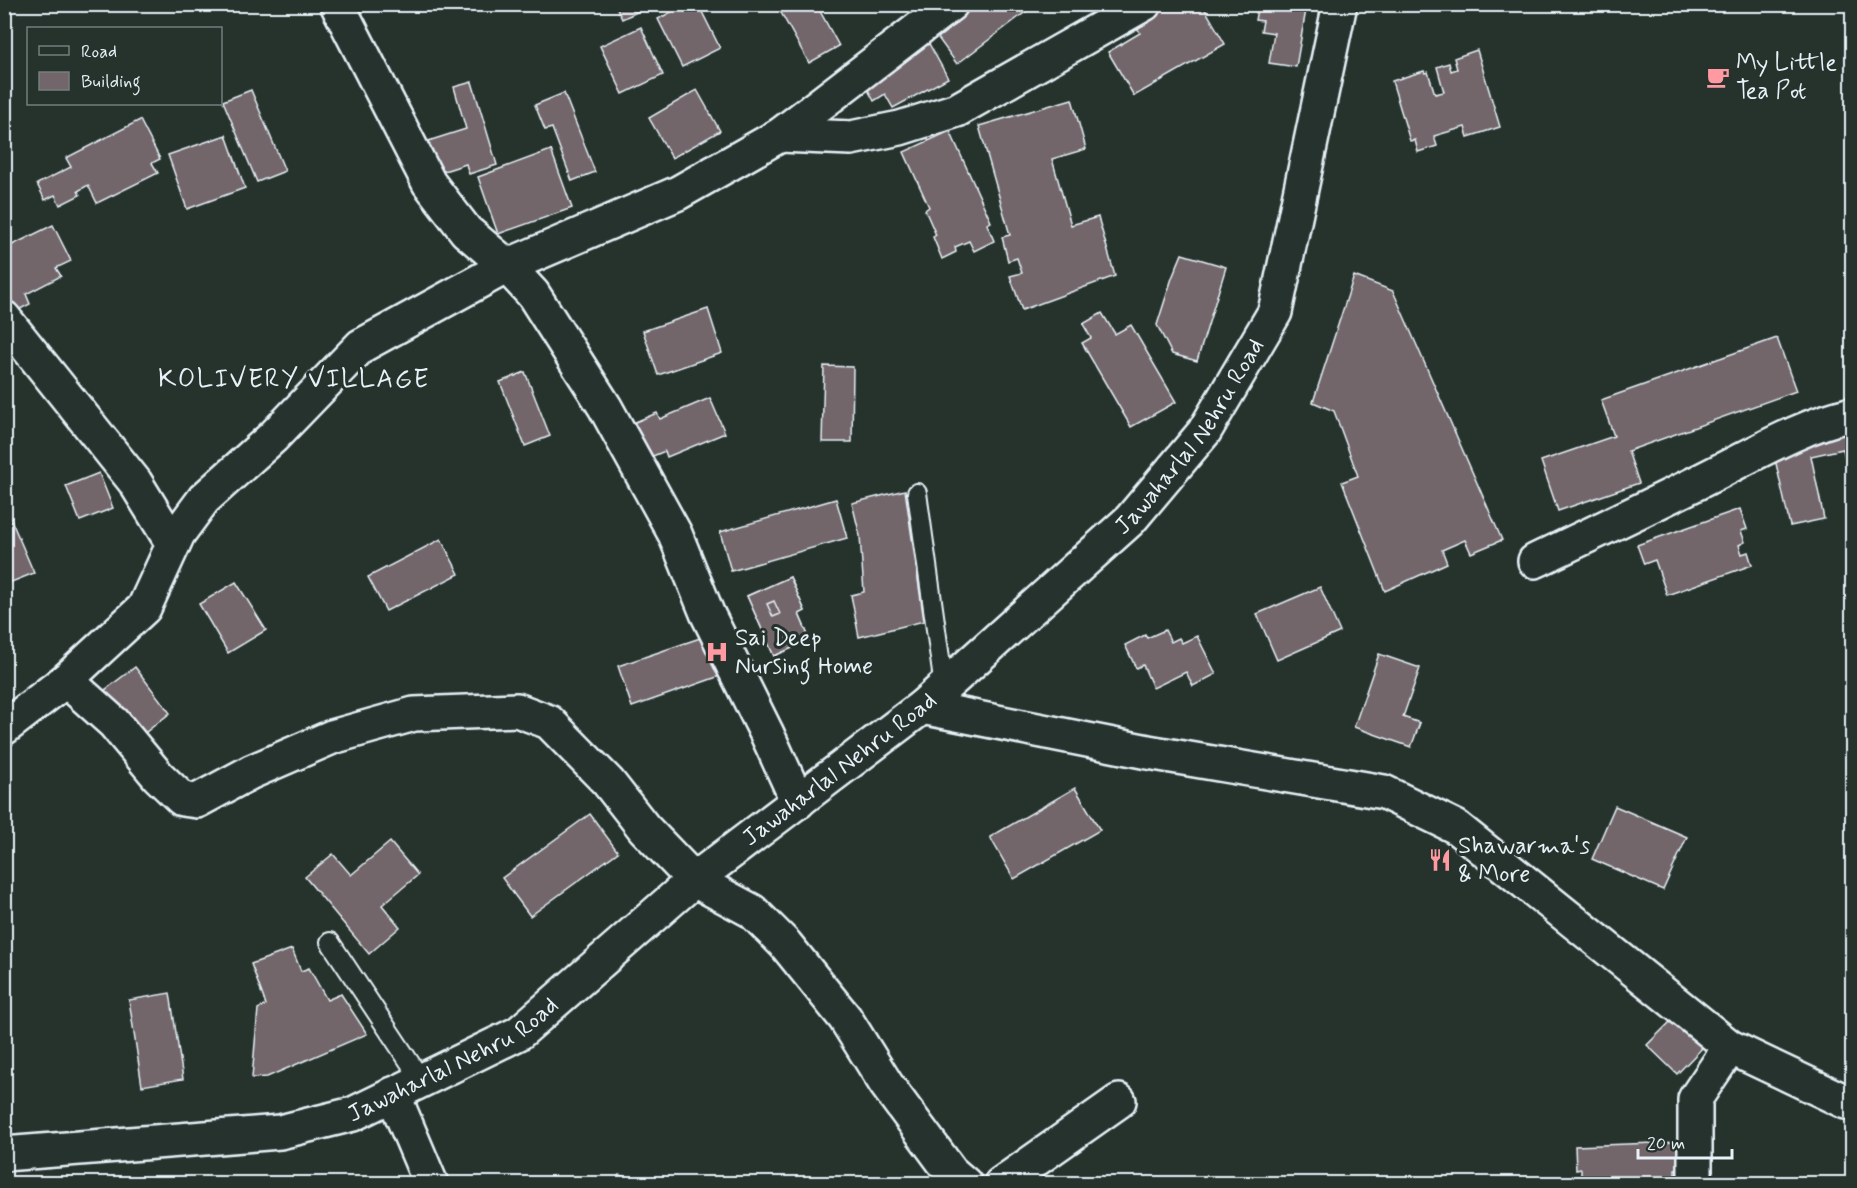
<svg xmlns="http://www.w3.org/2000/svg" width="1857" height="1188" viewBox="0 0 1857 1188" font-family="Mynerve,sans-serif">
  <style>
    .building { fill: #72666a; stroke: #e8f1f8; stroke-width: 1.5; fill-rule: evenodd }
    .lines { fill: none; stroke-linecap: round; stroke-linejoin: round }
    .lane-casing { stroke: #e8f1f8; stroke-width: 22 }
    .street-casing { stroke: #e8f1f8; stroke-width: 38 }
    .secondary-casing { stroke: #e8f1f8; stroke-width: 38 }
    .lane { stroke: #26332d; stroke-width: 18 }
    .street { stroke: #26332d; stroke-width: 33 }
    .secondary { stroke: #26332d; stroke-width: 33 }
    .labels { text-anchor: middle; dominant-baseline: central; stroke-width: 6; stroke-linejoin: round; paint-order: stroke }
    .poi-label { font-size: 24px; fill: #e8f1f8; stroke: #26332d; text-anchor: start }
    .street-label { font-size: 24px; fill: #e8f1f8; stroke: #26332d }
    .neighbourhood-label { font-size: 26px; letter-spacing: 1.5px; fill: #e8f1f8; stroke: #26332d }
  </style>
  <rect width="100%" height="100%" fill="#26332d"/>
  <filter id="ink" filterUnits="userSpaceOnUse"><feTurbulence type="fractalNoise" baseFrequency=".0167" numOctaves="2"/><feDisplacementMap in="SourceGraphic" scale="12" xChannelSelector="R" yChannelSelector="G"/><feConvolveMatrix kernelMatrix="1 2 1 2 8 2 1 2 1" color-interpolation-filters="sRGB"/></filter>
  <g filter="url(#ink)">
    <g class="building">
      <path d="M615 4H654L622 19Z"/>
      <path d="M686 4H698L720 48 682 67 658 19Z"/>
      <path d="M788 4H816L839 46 809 63 779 9Z"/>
      <path d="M972 4H1036L957 64 938 38 956 24 953 19Z"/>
      <path d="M1164 4H1202L1225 44 1134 96 1108 52 1140 33 1134 22Z"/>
      <path d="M1258 4H1307L1296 67 1269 63 1274 33 1261 31 1263 21 1255 20Z"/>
      <path d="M641 27 663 75 623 94 600 46Z"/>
      <path d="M927 40 948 78 893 108 885 94 874 101 861 77Z"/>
      <path d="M1477 50 1500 127 1468 137 1465 127 1434 136 1437 146 1418 152 1415 140 1410 141 1392 81 1424 71 1425 73 1428 72 1435 94 1444 92 1437 67 1449 63 1451 71 1457 69 1454 58Z"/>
      <path d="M472 82 497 165 469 174 466 164 435 174 425 142 466 129 454 87Z"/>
      <path d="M251 90 285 171 257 182 223 101Z"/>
      <path d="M697 90 720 131 672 158 649 118Z"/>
      <path d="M564 93 595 172 572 181 552 128 545 130 535 105Z"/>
      <path d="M1072 99 1086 149 1052 159 1071 225 1098 217 1115 276 1022 310 1010 276 1022 273 1017 258 1008 261 1002 237 1010 235 979 126Z"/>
      <path d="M140 120 160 159 152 163 158 173 97 203 88 185 78 191 80 195 60 205 55 195 45 200 37 184 71 167 66 158Z"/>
      <path d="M950 131 991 222 987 224 994 241 974 251 969 241 955 247 956 252 942 259 933 237 936 235 925 210 929 207 904 152Z"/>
      <path d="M226 135 245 188 187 209 168 155Z"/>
      <path d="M551 150 572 208 498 234 478 177Z"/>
      <path d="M53 225 71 261 56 268 61 276 26 294 30 304 5 317 4 249Z"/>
      <path d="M1182 254 1226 267 1197 361 1172 354 1157 325 1172 278Z"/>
      <path d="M1354 276 1393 291 1502 540 1471 553 1465 540 1442 550 1447 563 1385 591 1342 482 1358 476 1334 411 1313 402Z"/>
      <path d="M708 309 722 353 658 375 643 331Z"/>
      <path d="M1102 313 1115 334 1131 325 1176 402 1131 427 1082 343 1091 338 1083 324Z"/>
      <path d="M1777 338 1796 391 1628 451 1639 483 1558 511 1541 461 1614 436 1601 400Z"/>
      <path d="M824 366 853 367 852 442H822Z"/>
      <path d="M525 372 550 436 525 446 500 382Z"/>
      <path d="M710 398 725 433 667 457 665 451 643 460 628 425 657 413 660 419Z"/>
      <path d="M1852 433V466L1847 467 1843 449 1811 456 1824 519 1790 526 1773 450Z"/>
      <path d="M99 473 113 508 80 521 66 486Z"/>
      <path d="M905 490 924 621 859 637 851 595 864 592 860 536 852 503Z"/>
      <path d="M836 499 847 538 731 571 720 532Z"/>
      <path d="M1740 509 1747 529 1741 531 1745 542 1739 545 1742 554 1748 552 1752 565 1667 595 1655 560 1644 564 1637 545Z"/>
      <path d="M9 515 34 573 4 585V517Z"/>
      <path d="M441 539 459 574 386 611 368 577Z"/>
      <path d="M790 577 805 611 799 614 810 640 774 656 747 596ZM774 601 780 614 773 617 767 604Z"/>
      <path d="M790 577 805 611 799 614 810 640 774 656 747 596Z"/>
      <path d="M236 582 266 630 228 653 199 604Z"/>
      <path d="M1320 587 1340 632 1277 660 1257 614Z"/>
      <path d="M774 601 780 614 773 617 767 604Z"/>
      <path d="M1165 630 1171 642 1179 638 1182 643 1197 636 1216 674 1193 686 1186 672 1153 688 1143 665 1136 668 1125 645 1145 635 1147 638Z"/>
      <path d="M706 636 720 676 632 707 618 666Z"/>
      <path d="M1379 654 1420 668 1403 717 1420 723 1411 747 1354 727Z"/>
      <path d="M135 667 170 713 141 736 105 690Z"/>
      <path d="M1075 788 1100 830 1014 879 990 837Z"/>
      <path d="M1615 806 1687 837 1663 890 1592 859Z"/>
      <path d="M590 814 618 852 530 916 502 878Z"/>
      <path d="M390 842 418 875 382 905 400 927 369 954 305 877 333 854 351 875Z"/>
      <path d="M292 949 301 971 309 968 327 1000 341 994 367 1034 267 1077 252 1078 258 1009 266 1005 251 964Z"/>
      <path d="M170 993 183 1079 142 1086 129 1000Z"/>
      <path d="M1674 1018 1703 1047 1677 1074 1647 1045Z"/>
      <path d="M1681 1142 1682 1168 1675 1169V1184H1581V1169L1576 1170 1575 1146Z"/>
      <path d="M619 1175 642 1182 643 1184H617Z"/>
      <path d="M1785 1178 1825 1181V1184H1784Z"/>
    </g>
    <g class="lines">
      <g class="lane-casing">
        <g id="lane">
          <path d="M917 493 944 687"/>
          <path d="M330 942 422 1081"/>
        </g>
      </g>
      <g class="street-casing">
        <g id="street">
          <path d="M337 4 429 183 466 231 507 266 533 294 605 407 675 534 707 613 767 734 798 802"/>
          <path d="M780 135 851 138 900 128 957 110 1144 4"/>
          <path d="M4 318 135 482 173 544"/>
          <path d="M1535 561C1597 531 1660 502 1722 470 1765 448 1805 425 1852 414"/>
          <path d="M66 680 114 723 158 776 182 799 197 801 251 772 332 737 414 714 517 710 549 722 608 782 644 828 694 880 752 911 786 945 845 1018 886 1084 951 1172 965 1184"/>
          <path d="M922 707 1148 752 1384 792 1456 827 1730 1047 1846 1102 1852 1103"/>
          <path d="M4 728 66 680 144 608 178 534 204 499 273 437 361 346 507 266 678 193 780 135 951 4"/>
          <path d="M393 1094 431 1184"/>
          <path d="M1001 1184 1119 1101"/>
          <path d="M1695 1184V1099L1730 1047"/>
        </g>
      </g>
      <g class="secondary-casing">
        <g id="secondary">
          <path id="s1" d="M4 1154 280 1132 353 1114 519 1033 694 880 922 707 1130 520 1204 432 1275 312 1340 4"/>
        </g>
      </g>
      <use href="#lane" class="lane"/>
      <use href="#street" class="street"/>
      <use href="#secondary" class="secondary"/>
    </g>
  </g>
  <defs>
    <g id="cafe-bare" transform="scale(1.8)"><path d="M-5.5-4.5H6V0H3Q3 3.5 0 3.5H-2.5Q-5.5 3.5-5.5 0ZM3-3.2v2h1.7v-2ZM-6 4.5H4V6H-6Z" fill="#ff9aa2" stroke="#26332d" stroke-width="2.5" paint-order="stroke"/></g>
    <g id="hospital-bare" transform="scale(1.8)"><path d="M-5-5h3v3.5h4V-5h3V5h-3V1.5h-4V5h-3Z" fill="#ff9aa2" stroke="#26332d" stroke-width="2.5" paint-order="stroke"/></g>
    <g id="restaurant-bare" transform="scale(1.8)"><path d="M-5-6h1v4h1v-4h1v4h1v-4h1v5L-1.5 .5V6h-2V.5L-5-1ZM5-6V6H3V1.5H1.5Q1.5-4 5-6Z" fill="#ff9aa2" stroke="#26332d" stroke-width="2.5" paint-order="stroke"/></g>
  </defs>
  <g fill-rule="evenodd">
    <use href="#cafe-bare" x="1718" y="77"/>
    <use href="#hospital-bare" x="717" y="652"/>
    <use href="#restaurant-bare" x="1440" y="860"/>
  </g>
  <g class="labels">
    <g class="poi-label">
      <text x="1736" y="63">My Little<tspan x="1736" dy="28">Tea Pot</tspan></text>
      <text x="735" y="638">Sai Deep<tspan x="735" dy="28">Nursing Home</tspan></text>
      <text x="1458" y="846">Shawarma's<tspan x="1458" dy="28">&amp; More</tspan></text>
    </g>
    <g class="street-label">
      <text stroke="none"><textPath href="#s1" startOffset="1438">Jawaharlal Nehru Road</textPath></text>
      <text stroke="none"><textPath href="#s1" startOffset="952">Jawaharlal Nehru Road</textPath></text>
      <text stroke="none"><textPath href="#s1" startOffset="466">Jawaharlal Nehru Road</textPath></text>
    </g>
    <g class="neighbourhood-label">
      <text x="294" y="380">KOLIVERY VILLAGE</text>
    </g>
  </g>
  <rect width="1857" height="1188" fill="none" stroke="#26332d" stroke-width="24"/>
  <rect x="12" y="12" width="1833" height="1164" fill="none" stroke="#e8f1f8" stroke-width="2" filter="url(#ink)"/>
  <rect x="27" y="27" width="195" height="78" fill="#26332d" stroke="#747f7e" stroke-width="1.5"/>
  <rect x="39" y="46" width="30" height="9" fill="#26332d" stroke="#747f7e" stroke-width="1.5"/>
  <text x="81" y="57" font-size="18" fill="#e8f1f8">Road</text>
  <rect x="39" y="72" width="30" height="18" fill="#72666a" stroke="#747f7e" stroke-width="1.5"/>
  <text x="81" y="87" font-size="18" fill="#e8f1f8">Building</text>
  <path d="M1638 1149v9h94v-9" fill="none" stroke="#e8f1f8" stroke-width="3"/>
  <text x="1647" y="1149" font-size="18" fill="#e8f1f8" stroke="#26332d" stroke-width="4.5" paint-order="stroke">20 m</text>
</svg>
